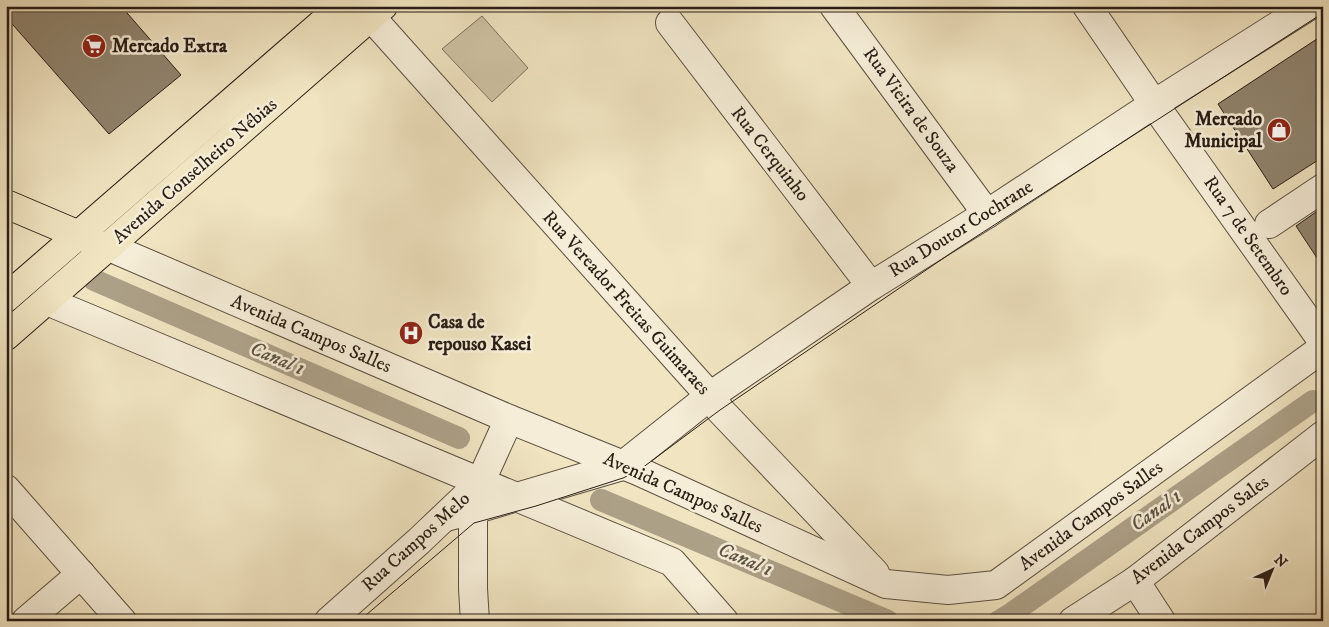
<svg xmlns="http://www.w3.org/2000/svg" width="1329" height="627" viewBox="0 0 1329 627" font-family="'IM FELL DW Pica',serif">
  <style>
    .green { fill: #cec2a4; stroke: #7c705c }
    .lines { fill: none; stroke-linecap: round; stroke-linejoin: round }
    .canal { stroke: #aca087; stroke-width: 22 }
    .building { fill: #90846e; stroke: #291d15 }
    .minor-casing { stroke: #5b4f40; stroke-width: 30 }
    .major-casing { stroke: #291d15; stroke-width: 30 }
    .minor { stroke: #f5edd7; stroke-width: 28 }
    .major { stroke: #f0e4c1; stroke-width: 28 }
    .tram { stroke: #291d15; stroke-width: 1 }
    .labels { text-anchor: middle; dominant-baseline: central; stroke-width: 5; stroke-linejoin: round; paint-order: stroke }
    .poi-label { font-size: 19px; font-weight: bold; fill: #291d15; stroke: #f5edd7; text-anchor: start }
    .street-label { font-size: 19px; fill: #291d15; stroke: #f5edd7 }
    .water-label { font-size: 20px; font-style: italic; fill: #5d5143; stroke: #f5edd7 }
  </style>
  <rect width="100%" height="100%" fill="#f0e4c1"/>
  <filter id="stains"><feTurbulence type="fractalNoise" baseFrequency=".004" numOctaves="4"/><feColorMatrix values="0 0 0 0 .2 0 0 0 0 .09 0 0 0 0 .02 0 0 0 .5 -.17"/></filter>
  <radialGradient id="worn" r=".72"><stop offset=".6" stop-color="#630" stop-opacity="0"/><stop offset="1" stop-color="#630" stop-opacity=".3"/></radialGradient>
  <path class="green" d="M482 16 528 68 492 102 442 49Z"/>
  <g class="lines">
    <g class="canal">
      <path d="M94 280 459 438"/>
      <path d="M601 500 888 621"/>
      <path d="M999 621 1012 613 1313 401"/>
    </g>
  </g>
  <g class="building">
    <path d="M6 6H121L181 75 109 134 6 17Z"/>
    <path d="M1323 35V157L1273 189 1218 104Z"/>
    <path d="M1323 207V267L1296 226Z"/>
  </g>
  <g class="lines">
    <g class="minor-casing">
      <g id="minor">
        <path d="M834 6 987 214"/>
        <path d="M1087 6 1154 104 1323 342"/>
        <path d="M371 17 710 396 720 410 875 573"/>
        <path d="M670 23 871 286"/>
        <path d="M1269 224 1323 188"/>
        <path d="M109 247 509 419 638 471 886 584 948 590 996 585 1323 348"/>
        <path d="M47 301 672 562 724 621"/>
        <path d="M6 489 122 621"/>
        <path d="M473 510V589L475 621"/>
        <path d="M446 517 473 510 622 466 710 396 871 286 987 214 1154 104 1309 6"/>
        <path d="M1135 581 1161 621"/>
        <path d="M26 621 81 574"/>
        <path d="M329 621 419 541 480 483 509 419"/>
        <path d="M1073 621 1135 581 1323 435"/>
      </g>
    </g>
    <g class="major-casing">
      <g id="major">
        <path d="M6 204 93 241"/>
        <path d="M6 298 342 6"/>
        <path d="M6 336 383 6"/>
      </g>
    </g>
    <use href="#minor" class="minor"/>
    <use href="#major" class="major"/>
    <path class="tram" d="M359 621 474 523 536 506 623 478 638 471 720 410 957 249 1323 13"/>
  </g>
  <defs>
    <g id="supermarket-disc" transform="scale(1.25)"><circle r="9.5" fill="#8f2418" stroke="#f5edd7"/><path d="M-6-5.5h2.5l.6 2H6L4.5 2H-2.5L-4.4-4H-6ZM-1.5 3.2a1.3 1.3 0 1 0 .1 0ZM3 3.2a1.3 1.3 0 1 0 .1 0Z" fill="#fff"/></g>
    <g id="shop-disc" transform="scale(1.25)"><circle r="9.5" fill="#8f2418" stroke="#f5edd7"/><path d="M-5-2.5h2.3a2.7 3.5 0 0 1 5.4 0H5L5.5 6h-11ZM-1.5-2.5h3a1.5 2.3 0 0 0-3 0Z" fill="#fff"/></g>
    <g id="hospital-disc" transform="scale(1.25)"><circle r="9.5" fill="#8f2418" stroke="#f5edd7"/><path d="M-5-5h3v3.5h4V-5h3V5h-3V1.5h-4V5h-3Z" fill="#fff"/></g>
  </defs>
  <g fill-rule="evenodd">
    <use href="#supermarket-disc" x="94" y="46"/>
    <use href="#shop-disc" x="1279" y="130"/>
    <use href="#hospital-disc" x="411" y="333"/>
  </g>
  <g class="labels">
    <g class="poi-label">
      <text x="112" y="46">Mercado Extra</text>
      <text x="1262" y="119" text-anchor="end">Mercado<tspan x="1262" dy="22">Municipal</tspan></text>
      <text x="428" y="322">Casa de<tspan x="428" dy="22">repouso Kasei</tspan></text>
    </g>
    <g class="street-label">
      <text transform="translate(911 110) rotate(54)">Rua Vieira de Souza</text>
      <text transform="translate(770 154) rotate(52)">Rua Cerquinho</text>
      <text transform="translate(195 171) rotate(-41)">Avenida Conselheiro Nébias</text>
      <text transform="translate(961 229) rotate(-32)">Rua Doutor Cochrane</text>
      <text transform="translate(1248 236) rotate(55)">Rua 7 de Setembro</text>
      <text transform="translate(626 303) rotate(48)">Rua Vereador Freitas Guimaraes</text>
      <text transform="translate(311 334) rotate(23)">Avenida Campos Salles</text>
      <text transform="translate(683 493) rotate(24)">Avenida Campos Salles</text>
      <text transform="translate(1091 516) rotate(-36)">Avenida Campos Salles</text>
      <text transform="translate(1200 530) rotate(-37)">Avenida Campos Sales</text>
      <text transform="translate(416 542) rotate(-42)">Rua Campos Melo</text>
    </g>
    <g class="water-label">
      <text transform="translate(277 359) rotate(23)">Canal 1</text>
      <text transform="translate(1156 511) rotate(-35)">Canal 1</text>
      <text transform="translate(745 560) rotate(23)">Canal 1</text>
    </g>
  </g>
  <rect width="1329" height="627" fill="none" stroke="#f0e4c1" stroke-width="25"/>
  <rect x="8" y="8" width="1314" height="612" fill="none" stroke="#291d15" stroke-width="2.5"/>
  <rect x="12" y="12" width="1304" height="602" fill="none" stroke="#291d15"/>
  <g transform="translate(1272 570) rotate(44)" stroke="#f5edd7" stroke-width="4" paint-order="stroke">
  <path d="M0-4L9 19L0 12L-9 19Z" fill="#291d15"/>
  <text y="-8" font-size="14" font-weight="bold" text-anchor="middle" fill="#291d15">N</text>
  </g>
  <rect width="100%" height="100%" filter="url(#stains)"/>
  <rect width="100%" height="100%" fill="url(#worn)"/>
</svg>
